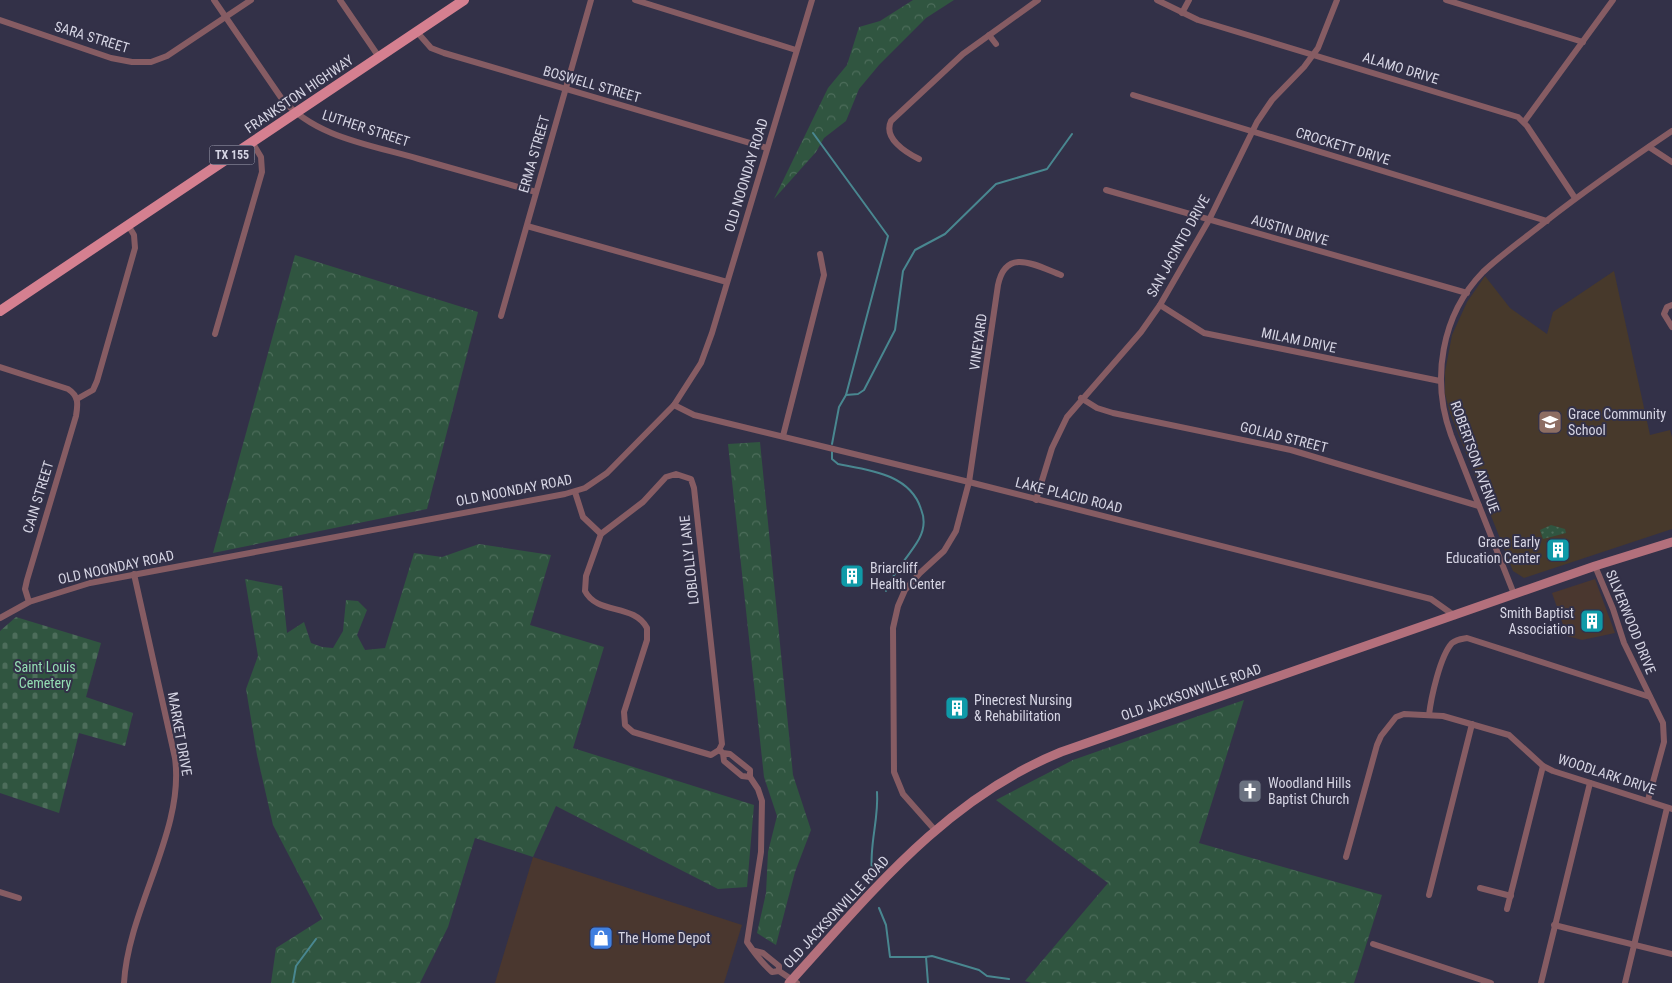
<svg xmlns="http://www.w3.org/2000/svg" width="1672" height="983" viewBox="0 0 1672 983" font-family="'Roboto Condensed',sans-serif">
  <style>
    .commercial { fill: #4a372f }
    .education { fill: #47392b }
    .forest { fill: url(#forest-crowns) }
    .cemetery { fill: url(#cemetery-stones) }
    .park { fill: url(#park-dots) }
    .lines { fill: none; stroke-linecap: round; stroke-linejoin: round }
    .stream { stroke: #498790; stroke-width: 2 }
    .minor { stroke: #865c63; stroke-width: 6 }
    .secondary { stroke: #b3707c; stroke-width: 9 }
    .primary { stroke: #d58090; stroke-width: 10 }
    .labels { text-anchor: middle; dominant-baseline: central; stroke-width: 4; stroke-linejoin: round; paint-order: stroke }
    .shield { fill: #333148; stroke: #a5a4b5; stroke-width: 1 }
    .shield-label { font-size: 12px; font-weight: bold; fill: #d6d5e4 }
    .street-label { font-size: 14px; fill: #d6d5e4; stroke: #333148 }
    .poi-label { font-size: 14px; fill: #d6d5e4; stroke: #333148; text-anchor: start }
    .park-label { font-size: 14px; fill: #94deb3; stroke: #333148 }
  </style>
  <defs>
    <pattern id="forest-crowns" width="20" height="18" patternUnits="userSpaceOnUse" patternTransform="scale(1.25)"><rect width="20" height="18" fill="#305540"/><path d="M2 6a3 3 0 1 1 6 0M12 15a3 3 0 1 1 6 0" fill="none" stroke="#4d6d5b"/></pattern>
    <pattern id="cemetery-stones" width="16" height="16" patternUnits="userSpaceOnUse" patternTransform="scale(1.25)"><rect width="16" height="16" fill="#305540"/><path d="M2 7V4a2 2 0 0 1 4 0v3zM10 15v-3a2 2 0 0 1 4 0v3z" fill="#4d6d5b"/></pattern>
    <pattern id="park-dots" width="8" height="8" patternUnits="userSpaceOnUse" patternTransform="scale(1.25)"><rect width="8" height="8" fill="#305540"/><path d="M2 2h.1M6 6h.1" fill="none" stroke="#4d6d5b" stroke-width="1.8" stroke-linecap="round"/></pattern>
  </defs>
  <rect width="100%" height="100%" fill="#333148"/>
  <g class="commercial">
    <path d="M1595 579 1615 633 1582 640 1567 636 1552 593Z"/>
    <path d="M533 857 742 925 724 983H495Z"/>
  </g>
  <path class="education" d="M1614 271 1650 435 1670 430 1672 437V529L1524 578 1513 571 1450 413 1445 394V372L1452 335 1467 302 1485 276 1510 308 1547 334 1553 312Z"/>
  <g class="forest">
    <path d="M913 0H954L926 18 879 65 859 89 846 121 824 138 816 152 774 199 828 88 847 65 859 27 880 21Z"/>
    <path d="M295 255 478 312 427 509 213 553Z"/>
    <path d="M760 442 793 775 811 830 795 872 776 945 757 933 766 893 768 852 777 816 764 777 728 444Z"/>
    <path d="M479 544 551 555 530 625 604 647 573 748 754 805 747 887 718 889 556 806 533 857 475 838 448 927 420 983H271L276 948 322 919 273 825 257 755 246 689 258 656 245 579 282 586 287 633 304 622 311 643 322 647 333 648 343 631 346 600 358 601 367 610 357 635 365 650 385 648 414 553 442 557Z"/>
    <path d="M1244 700 1199 843 1382 895 1354 983H1031L1025 981 1108 883 996 800 1073 760Z"/>
  </g>
  <path class="cemetery" d="M16 617 101 643 86 697 133 713 125 746 79 733 59 813 0 793V631Z"/>
  <path class="park" d="M1551 525 1565 529 1566 533 1543 539 1540 530Z"/>
  <g class="lines">
    <g class="stream">
      <path d="M813 133 888 236 846 395 839 407 832 444"/>
      <path d="M846 395 858 394 864 390 895 330 903 271 915 250 945 234 996 184 1047 169 1072 134"/>
      <path d="M832 452V459L838 464C869 470 910 474 921 509 925 519 924 530 919 539 909 557 893 571 886 591"/>
      <path d="M872 871C869 845 879 819 877 792"/>
      <path d="M879 908 886 925 890 957H926L928 983"/>
      <path d="M926 957 932 956 979 970 987 976 1009 979"/>
      <path d="M293 983 296 966 316 939"/>
    </g>
    <g class="minor">
      <path d="M214 0 282 99C316 138 372 145 419 159 458 170 497 181 536 192"/>
      <path d="M340 0 379 57"/>
      <path d="M635 0 796 50"/>
      <path d="M1157 0 1198 20 1518 117 1527 126 1575 198"/>
      <path d="M1446 0 1583 42"/>
      <path d="M1182 13 1189 0"/>
      <path d="M0 20 111 58 132 62H151L167 56 251 0"/>
      <path d="M417 32 431 48 444 53 767 148"/>
      <path d="M989 35 996 44"/>
      <path d="M1133 95 1547 221"/>
      <path d="M1524 122 1613 0"/>
      <path d="M1649 147 1672 162"/>
      <path d="M919 159C905 152 883 138 891 121L963 54 1038 0"/>
      <path d="M1106 190 1467 293"/>
      <path d="M527 226 727 282"/>
      <path d="M1160 305 1204 333 1440 381"/>
      <path d="M1672 305 1667 307 1664 314 1672 327"/>
      <path d="M501 316 591 0"/>
      <path d="M215 334 262 172 261 157 252 142"/>
      <path d="M0 367 68 389C79 396 78 404 76 416L27 580 25 589 29 602"/>
      <path d="M1081 398 1097 408 1113 413 1291 450 1479 506"/>
      <path d="M77 399 93 390 97 381 135 248 134 235 128 225"/>
      <path d="M674 405 694 415 969 482 1431 599 1455 616"/>
      <path d="M783 436 824 275 820 254"/>
      <path d="M676 474 691 479 694 488 722 744 719 750 711 755 633 732 625 725 624 712 647 640V628C634 603 597 615 585 591L586 576 601 534 643 502 666 477Z"/>
      <path d="M575 492 583 517 601 534"/>
      <path d="M1036 500 1052 448 1067 417 1141 332 1160 305 1209 220 1257 122 1272 100 1304 67 1318 48 1337 0"/>
      <path d="M1595 566 1613 609 1624 643 1663 723 1664 742 1648 800"/>
      <path d="M1514 594 1451 435C1431 380 1441 315 1483 272 1502 254 1525 238 1545 222 1586 190 1629 160 1672 131"/>
      <path d="M0 618 29 602 90 583 565 494 585 488 607 473 674 405 701 363 712 333 812 0"/>
      <path d="M1429 715C1431 698 1440 656 1452 643 1457 639 1461 639 1467 638L1650 697"/>
      <path d="M719 750 723 753 724 761 742 776 750 777V770L730 754 723 753"/>
      <path d="M750 777 758 789 762 801 761 852 747 942C755 954 761 962 772 972L779 971 797 983"/>
      <path d="M934 829 903 794 894 772 893 628 898 606 905 590 920 573 944 551 956 531 969 482 998 285C1006 247 1035 265 1061 275"/>
      <path d="M1346 857 1377 745 1381 736 1396 717 1404 714 1443 716 1509 735 1543 766 1553 771 1672 809"/>
      <path d="M1480 888 1511 896"/>
      <path d="M0 892 19 898"/>
      <path d="M1429 895 1472 724"/>
      <path d="M1507 909 1543 766"/>
      <path d="M1554 925 1672 954"/>
      <path d="M1373 944 1491 983"/>
      <path d="M755 951 763 953 779 966V971"/>
      <path d="M124 983C128 909 185 830 175 758L134 574"/>
      <path d="M1541 983 1590 783"/>
      <path d="M1625 983 1667 808"/>
    </g>
    <path class="secondary" d="M789 983C871 893 945 799 1061 752L1595 566 1672 542"/>
    <path class="primary" d="M0 311 464 0"/>
  </g>
  <defs>
    <g id="school-square" transform="scale(1.25)"><rect x="-9" y="-9" width="18" height="18" rx="4" fill="#8d6e63" stroke="#333148"/><path d="M0-5L7-2L0 1L-7-2ZM-4 1L0 2.5L4 1V4Q0 6-4 4Z" fill="#fff"/></g>
    <g id="building-square" transform="scale(1.25)"><rect x="-9" y="-9" width="18" height="18" rx="4" fill="#0f9aa8" stroke="#333148"/><path d="M-4-6H4V6H1V3H-1V6H-4ZM-2.5-4.3h1.7v1.8h-1.7ZM.8-4.3h1.7v1.8H.8ZM-2.5-1h1.7V.8h-1.7ZM.8-1h1.7V.8H.8Z" fill="#fff"/></g>
    <g id="church-square" transform="scale(1.25)"><rect x="-9" y="-9" width="18" height="18" rx="4" fill="#6b7280" stroke="#333148"/><path d="M-1.2-6h2.4v3.5h3.3v2.4h-3.3V6h-2.4V-.1h-3.3v-2.4h3.3Z" fill="#fff"/></g>
    <g id="shop-square" transform="scale(1.25)"><rect x="-9" y="-9" width="18" height="18" rx="4" fill="#3f7fe0" stroke="#333148"/><path d="M-5-2.5h2.3a2.7 3.5 0 0 1 5.4 0H5L5.5 6h-11ZM-1.5-2.5h3a1.5 2.3 0 0 0-3 0Z" fill="#fff"/></g>
  </defs>
  <g fill-rule="evenodd">
    <use href="#school-square" x="1550" y="422"/>
    <use href="#building-square" x="1558" y="550"/>
    <use href="#building-square" x="852" y="576"/>
    <use href="#building-square" x="1592" y="621"/>
    <use href="#building-square" x="957" y="708"/>
    <use href="#church-square" x="1250" y="791"/>
    <use href="#shop-square" x="601" y="938"/>
  </g>
  <g class="labels">
    <rect class="shield" x="209.5" y="145.5" width="45" height="19" rx="4"/>
    <g class="shield-label">
      <text x="232" y="155">TX 155</text>
    </g>
    <g class="street-label">
      <text transform="translate(92 37) rotate(17)">SARA STREET</text>
      <text transform="translate(1401 68) rotate(17)">ALAMO DRIVE</text>
      <text transform="translate(592 84) rotate(16)">BOSWELL STREET</text>
      <text transform="translate(299 94) rotate(-34)">FRANKSTON HIGHWAY</text>
      <text transform="translate(366 128) rotate(18)">LUTHER STREET</text>
      <text transform="translate(1343 146) rotate(17)">CROCKETT DRIVE</text>
      <text transform="translate(534 154) rotate(-74)">ERMA STREET</text>
      <text transform="translate(746 175) rotate(-73)">OLD NOONDAY ROAD</text>
      <text transform="translate(1290 230) rotate(16)">AUSTIN DRIVE</text>
      <text transform="translate(1178 246) rotate(-61)">SAN JACINTO DRIVE</text>
      <text transform="translate(1299 340) rotate(12)">MILAM DRIVE</text>
      <text transform="translate(978 342) rotate(-82)">VINEYARD</text>
      <text transform="translate(1284 437) rotate(14)">GOLIAD STREET</text>
      <text transform="translate(1475 457) rotate(70)">ROBERTSON AVENUE</text>
      <text transform="translate(514 490) rotate(-11)">OLD NOONDAY ROAD</text>
      <text transform="translate(1069 495) rotate(14)">LAKE PLACID ROAD</text>
      <text transform="translate(38 497) rotate(-73)">CAIN STREET</text>
      <text transform="translate(689 560) rotate(-96)">LOBLOLLY LANE</text>
      <text transform="translate(116 567) rotate(-12)">OLD NOONDAY ROAD</text>
      <text transform="translate(1631 622) rotate(68)">SILVERWOOD DRIVE</text>
      <text transform="translate(1191 692) rotate(-19)">OLD JACKSONVILLE ROAD</text>
      <text transform="translate(180 734) rotate(80)">MARKET DRIVE</text>
      <text transform="translate(1607 774) rotate(18)">WOODLARK DRIVE</text>
      <text transform="translate(836 912) rotate(-47)">OLD JACKSONVILLE ROAD</text>
    </g>
    <g class="poi-label">
      <text x="1568" y="414">Grace Community<tspan x="1568" dy="16">School</tspan></text>
      <text x="1540" y="542" text-anchor="end">Grace Early<tspan x="1540" dy="16">Education Center</tspan></text>
      <text x="870" y="568">Briarcliff<tspan x="870" dy="16">Health Center</tspan></text>
      <text x="1574" y="613" text-anchor="end">Smith Baptist<tspan x="1574" dy="16">Association</tspan></text>
      <text x="974" y="700">Pinecrest Nursing<tspan x="974" dy="16">&amp; Rehabilitation</tspan></text>
      <text x="1268" y="783">Woodland Hills<tspan x="1268" dy="16">Baptist Church</tspan></text>
      <text x="618" y="938">The Home Depot</text>
    </g>
    <g class="park-label">
      <text x="45" y="667">Saint Louis<tspan x="45" dy="16">Cemetery</tspan></text>
    </g>
  </g>
</svg>
